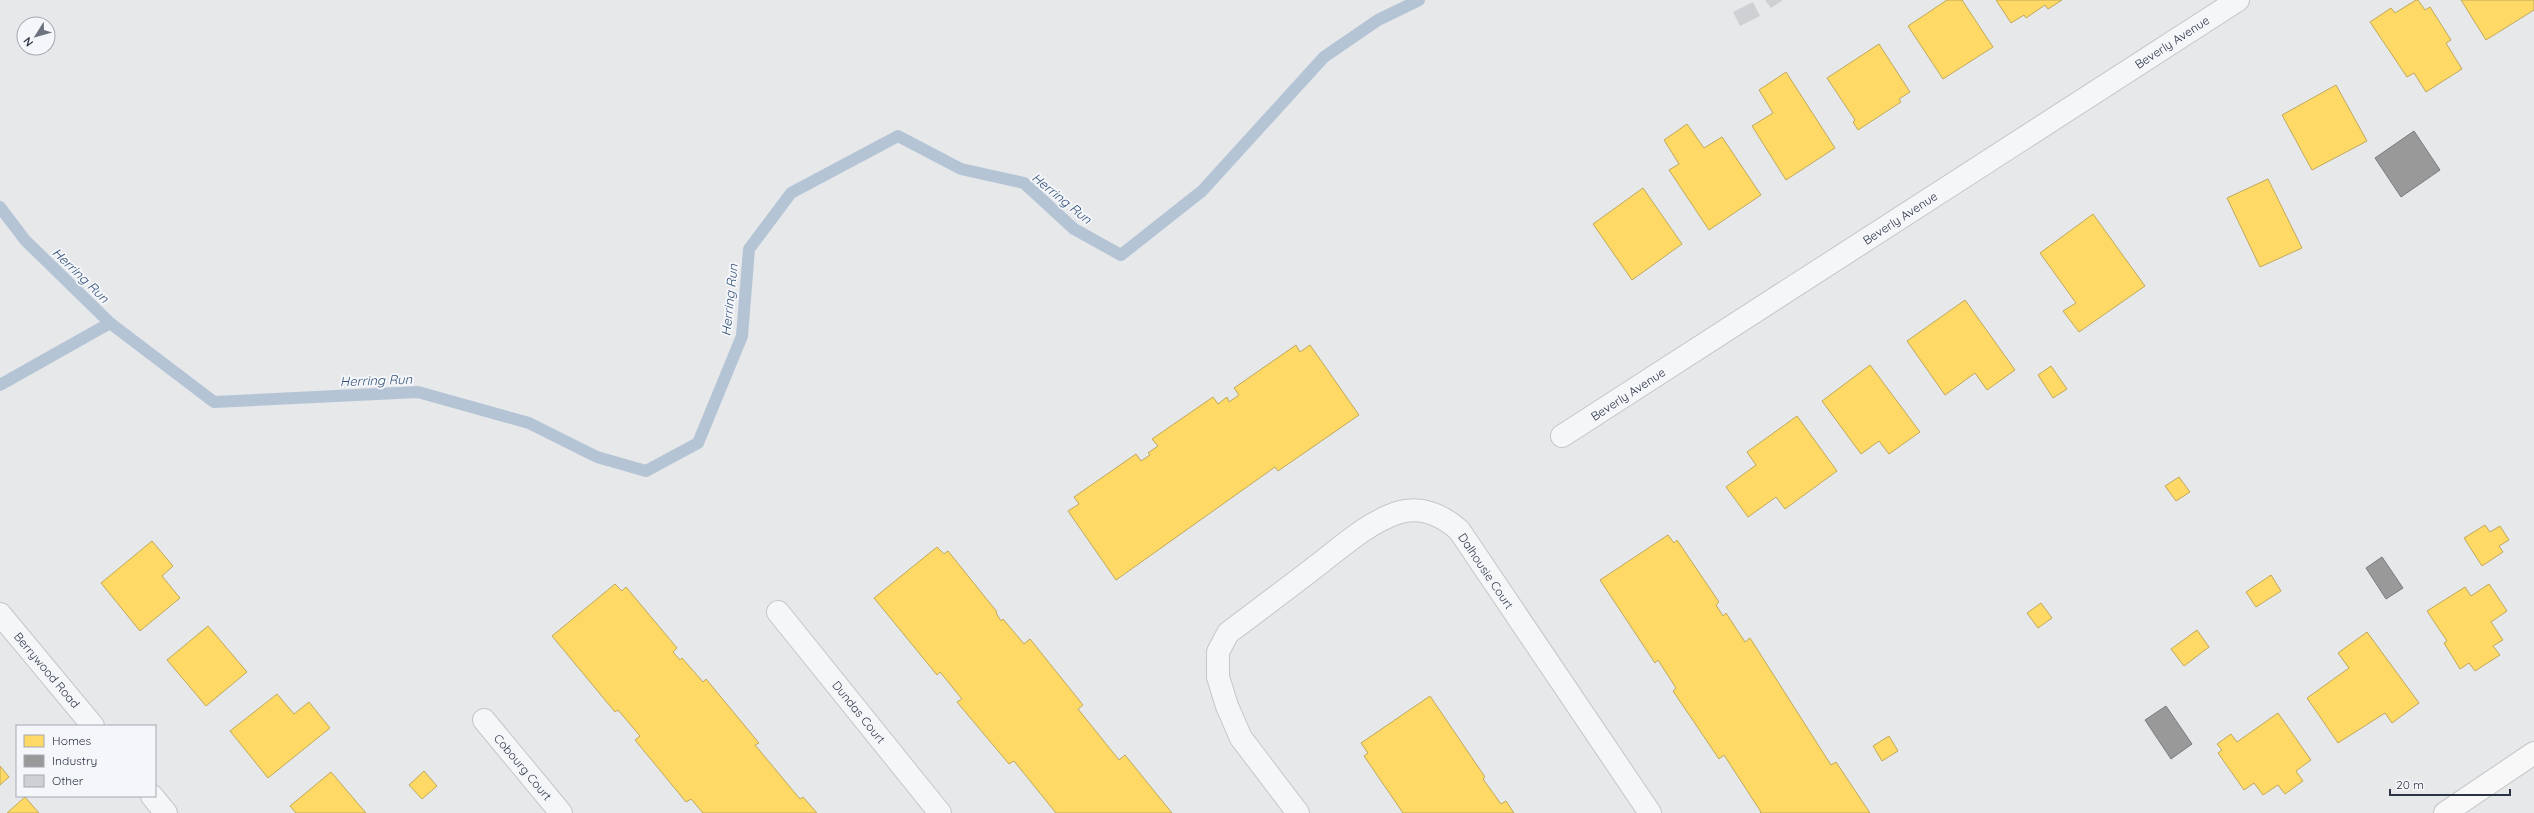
<svg xmlns="http://www.w3.org/2000/svg" width="2534" height="813" viewBox="0 0 2534 813" font-family="Quicksand,sans-serif">
  <style>
    .homes { fill: #ffd966; stroke: #bfa85c }
    .industry { fill: #999; stroke: #787b80 }
    .lines { fill: none; stroke-linecap: round; stroke-linejoin: round }
    .stream { stroke: #b4c4d5; stroke-width: 12 }
    .building { fill: #ced0d3 }
    .street-casing { stroke: #c4c6c8; stroke-width: 24 }
    .secondary-casing { stroke: #c4c6c8; stroke-width: 24 }
    .street { stroke: #f5f6f7; stroke-width: 22 }
    .secondary { stroke: #f8f8f8; stroke-width: 22 }
    .labels { text-anchor: middle; dominant-baseline: central; stroke-width: 4; stroke-linejoin: round; paint-order: stroke }
    .street-label { font-size: 12px; fill: #2b3445; stroke: #f4f6f9 }
    .water-label { font-size: 13px; font-style: italic; fill: #34527a; stroke: #f4f6f9 }
  </style>
  <rect width="100%" height="100%" fill="#e6e8ea"/>
  <g class="homes">
    <path d="M1947 0H1962L1993 47 1943 79 1908 26Z"/>
    <path d="M1996 0H2062L2048 9 2045 5 2026 18 2024 15 2011 23Z"/>
    <path d="M2416 0H2418L2425 10 2430 7 2451 40 2446 43 2462 69 2426 92 2414 73 2407 77 2370 22 2391 8 2395 13Z"/>
    <path d="M2461 0H2534V10L2486 40Z"/>
    <path d="M1879 44 1910 92 1899 99 1901 102 1858 130 1853 122 1855 120 1827 78Z"/>
    <path d="M1786 72 1835 148 1786 180 1752 126 1773 113 1759 90Z"/>
    <path d="M2336 85 2367 141 2312 170 2282 115Z"/>
    <path d="M1687 124 1704 148 1722 137 1761 195 1709 230 1669 170 1679 164 1664 140Z"/>
    <path d="M2268 179 2302 248 2260 267 2227 198Z"/>
    <path d="M1643 188 1682 244 1632 280 1593 224Z"/>
    <path d="M2093 214 2145 286 2079 332 2063 311 2076 303 2040 253Z"/>
    <path d="M1965 300 2015 370 1987 390 1975 373 1945 395 1907 341Z"/>
    <path d="M1296 345 1300 352 1310 345 1359 415 1278 471 1275 467 1116 580 1068 511 1079 504 1074 497 1136 454 1141 461 1150 455 1148 453 1158 446 1152 439 1213 397 1218 404 1227 397 1229 402 1239 395 1234 388Z"/>
    <path d="M1870 365 1920 432 1889 454 1879 441 1861 454 1822 401Z"/>
    <path d="M2051 366 2067 389 2053 398 2038 375Z"/>
    <path d="M1797 416 1837 471 1785 509 1776 497 1748 517 1726 487 1756 465 1747 452Z"/>
    <path d="M2179 477 2190 492 2176 501 2165 486Z"/>
    <path d="M2485 525 2490 532 2500 526 2509 540 2499 546 2503 552 2482 566 2464 538Z"/>
    <path d="M1668 535 1674 543 1677 540 1719 602 1716 605 1723 616 1726 613 1745 642 1750 638 1831 765 1836 762 1870 813H1760L1761 812 1724 755 1719 759 1673 691 1676 688 1658 660 1655 663 1600 580Z"/>
    <path d="M152 541 173 566 162 576 180 598 140 631 101 583Z"/>
    <path d="M937 547 944 554 948 551 997 612 996 613 1001 621 1003 619 1024 644 1030 639 1083 705 1078 709 1119 760 1125 755 1172 813H1056L1014 761 1009 764 957 702 962 699 940 672 937 675 874 598Z"/>
    <path d="M2271 575 2281 591 2256 607 2246 592Z"/>
    <path d="M615 584 622 591 626 587 677 648 673 652 680 660 682 658 703 682 706 679 759 743 755 745 800 799 803 797 817 813H703L691 799 686 802 635 740 640 736 618 710 615 712 552 636Z"/>
    <path d="M2489 584 2507 611 2491 622 2503 640 2493 646 2500 655 2475 671 2469 663 2460 669 2444 643 2447 641 2427 611 2465 587 2471 596Z"/>
    <path d="M2041 603 2052 618 2038 628 2027 613Z"/>
    <path d="M208 626 247 672 206 706 167 660Z"/>
    <path d="M2197 630 2209 647 2184 666 2171 649Z"/>
    <path d="M2367 632 2419 703 2392 723 2385 713 2338 743 2307 698 2349 668 2338 653Z"/>
    <path d="M277 694 294 714 309 702 330 728 268 778 230 731Z"/>
    <path d="M1430 696 1485 777 1483 779 1501 804 1506 801 1514 813H1403L1364 756 1368 753 1361 743Z"/>
    <path d="M2278 713 2311 760 2296 771 2303 781 2285 794 2278 785 2263 795 2254 783 2244 790 2218 753 2222 750 2217 744 2231 734 2237 742Z"/>
    <path d="M1889 736 1898 751 1882 761 1873 746Z"/>
    <path d="M0 766 9 777 0 785Z"/>
    <path d="M424 771 437 786 422 799 409 785Z"/>
    <path d="M331 772 366 813H296L290 806Z"/>
    <path d="M25 797 39 813H7Z"/>
  </g>
  <g class="industry">
    <path d="M2414 131 2440 170 2401 197 2375 158Z"/>
    <path d="M2382 557 2403 588 2386 599 2366 568Z"/>
    <path d="M2166 706 2192 744 2171 759 2145 720Z"/>
  </g>
  <g class="lines">
    <g class="stream">
      <path d="M0 207 25 240 110 323 214 402 418 392 529 423 597 457 646 471 698 443 742 336 749 249 791 193 898 136 961 169 1024 183 1074 229 1121 255 1202 191 1324 57 1378 20 1419 0"/>
      <path d="M0 385 110 323"/>
    </g>
  </g>
  <g class="building">
    <path d="M1765 0H1783L1771 8Z"/>
    <path d="M1753 2 1760 16 1740 26 1733 12Z"/>
  </g>
  <g class="lines">
    <g class="street-casing">
      <g id="street">
        <path d="M1562 436 2238 0"/>
        <path d="M778 612 940 813"/>
        <path d="M0 614 93 726"/>
        <path d="M484 720 561 813"/>
        <path d="M152 796 166 813"/>
        <path d="M1298 813 1241 738 1227 706 1218 677V652L1228 633C1260 609 1292 585 1323 561 1346 543 1370 522 1397 513 1420 505 1442 515 1459 530L1650 813"/>
      </g>
    </g>
    <g class="secondary-casing">
      <path id="secondary" d="M2445 813 2534 753"/>
    </g>
    <use href="#street" class="street"/>
    <use href="#secondary" class="secondary"/>
  </g>
  <g class="labels">
    <g class="street-label">
      <text transform="translate(2172 42) rotate(-33)">Beverly Avenue</text>
      <text transform="translate(1900 218) rotate(-33)">Beverly Avenue</text>
      <text transform="translate(1628 394) rotate(-33)">Beverly Avenue</text>
      <text transform="translate(1486 571) rotate(56)">Dalhousie Court</text>
      <text transform="translate(47 670) rotate(50)">Berrywood Road</text>
      <text transform="translate(859 712) rotate(51)">Dundas Court</text>
      <text transform="translate(523 767) rotate(50)">Cobourg Court</text>
    </g>
    <g class="water-label">
      <text transform="translate(1062 198) rotate(39)">Herring Run</text>
      <text transform="translate(81 275) rotate(44)">Herring Run</text>
      <text transform="translate(729 300) rotate(-84)">Herring Run</text>
      <text transform="translate(376 380) rotate(-2)">Herring Run</text>
    </g>
  </g>
  <rect x="16" y="725" width="140" height="72" fill="#f4f6f9" stroke="#a4a8b1"/>
  <rect x="24" y="735" width="20" height="12" fill="#ffd966" stroke="#a4a8b1"/>
  <text x="52" y="745" font-size="12" fill="#2b3445">Homes</text>
  <rect x="24" y="755" width="20" height="12" fill="#999999" stroke="#a4a8b1"/>
  <text x="52" y="765" font-size="12" fill="#2b3445">Industry</text>
  <rect x="24" y="775" width="20" height="12" fill="#ced0d3" stroke="#a4a8b1"/>
  <text x="52" y="785" font-size="12" fill="#2b3445">Other</text>
  <g transform="translate(36 36) rotate(233)"><circle r="19" fill="#f4f6f9" stroke="#a4a8b1"/>
  <path d="M0-3L7 15L0 10L-7 15Z" fill="#6c737f"/>
  <text y="-6" font-size="11" font-weight="bold" text-anchor="middle" fill="#2b3445">N</text>
  </g>
  <path d="M2390 789v6h120v-6" fill="none" stroke="#2b3445" stroke-width="2"/>
  <text x="2396" y="789" font-size="12" fill="#2b3445" stroke="#f4f6f9" stroke-width="3" paint-order="stroke">20 m</text>
</svg>
